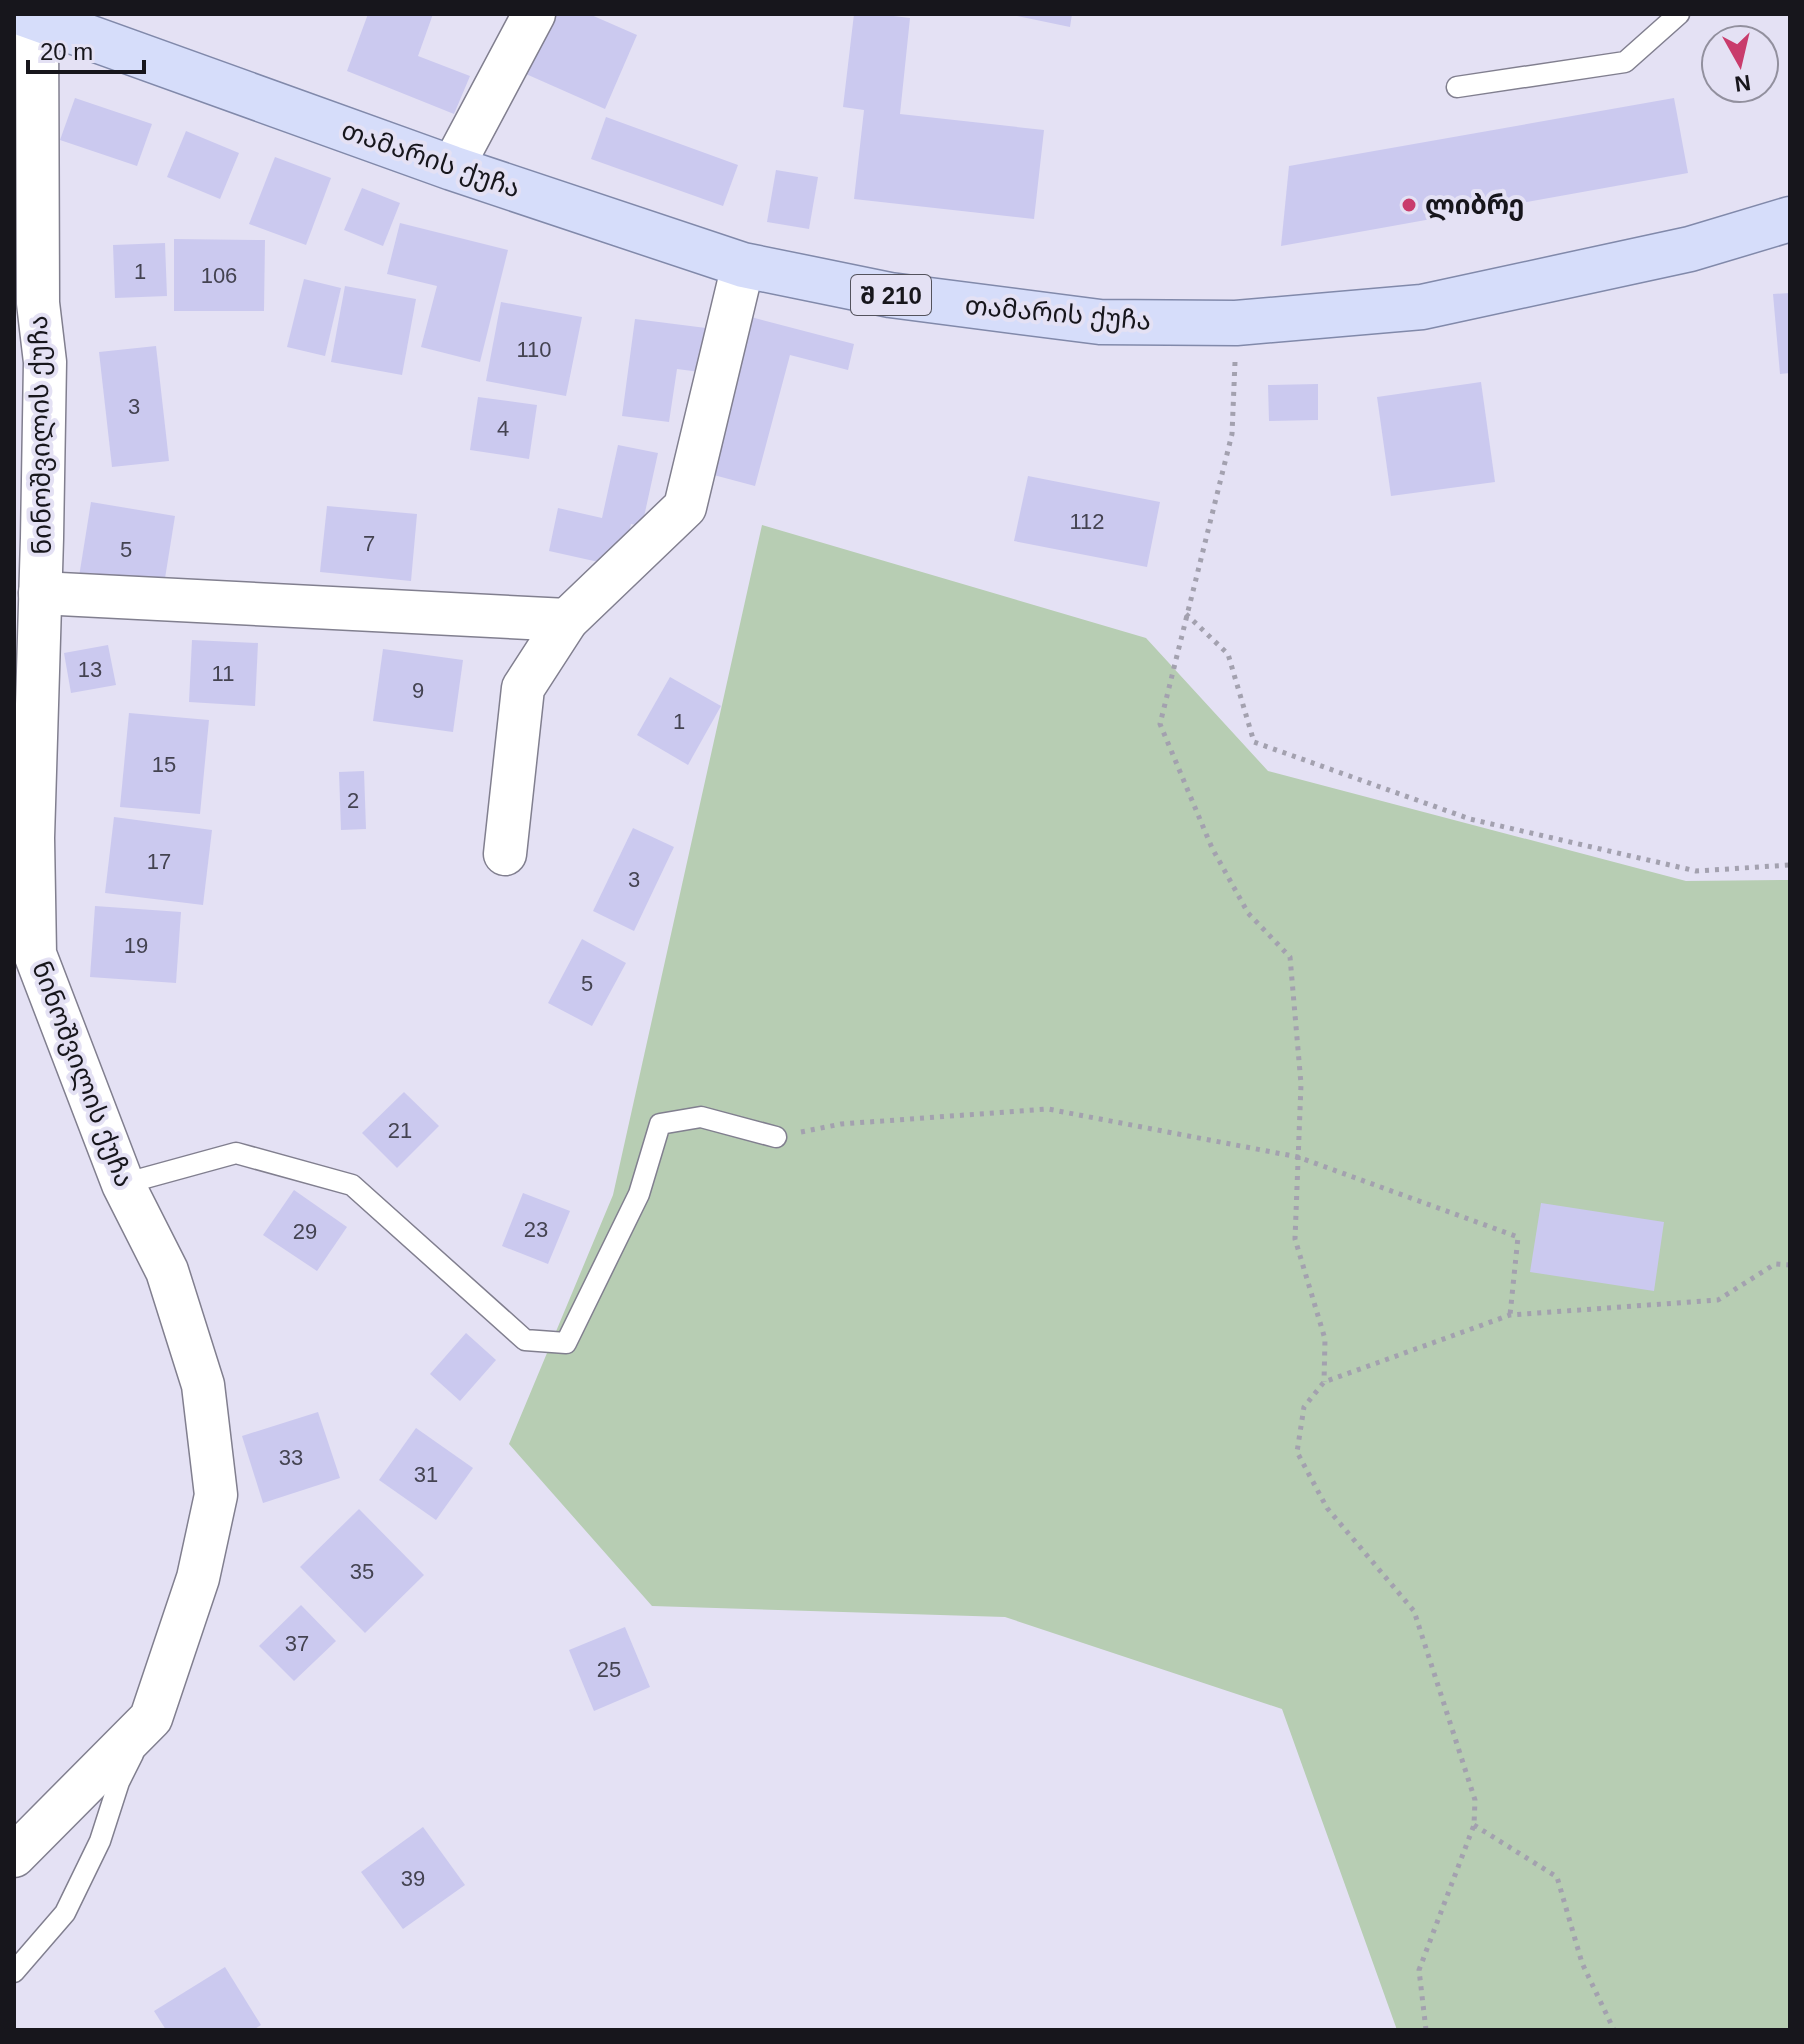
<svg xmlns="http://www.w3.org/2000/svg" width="1804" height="2044" viewBox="0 0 1804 2044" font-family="Helvetica,'Noto Sans Georgian',sans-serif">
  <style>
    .green { fill: #b7cdb3 }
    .building { fill: #cbc9ef }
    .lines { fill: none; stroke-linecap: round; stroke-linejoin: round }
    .service-casing { stroke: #817f8f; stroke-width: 23 }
    .minor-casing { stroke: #817f8f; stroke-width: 45 }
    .primary-casing { stroke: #8189aa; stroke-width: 47 }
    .path { stroke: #a3a1af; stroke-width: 5; stroke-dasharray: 4 6; stroke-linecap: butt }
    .service { stroke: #fff; stroke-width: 20 }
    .minor { stroke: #fff; stroke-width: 42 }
    .primary { stroke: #d6ddfa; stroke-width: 44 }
    .poi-dot { fill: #c93c6c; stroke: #e4e1f4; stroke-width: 3 }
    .labels { text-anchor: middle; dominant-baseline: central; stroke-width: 8; stroke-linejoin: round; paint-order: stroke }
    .number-label { font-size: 22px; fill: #444351 }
    .shield { fill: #e4e1f4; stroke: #54535d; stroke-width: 2 }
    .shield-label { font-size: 24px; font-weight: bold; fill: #17161c }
    .street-label { font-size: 26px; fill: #17161c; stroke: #e4e1f4 }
    .poi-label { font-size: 26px; font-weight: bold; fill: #17161c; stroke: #e4e1f4; text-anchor: start }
  </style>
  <rect width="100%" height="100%" fill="#e4e1f4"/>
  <path class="green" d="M762 525 1146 638 1268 771 1686 881 1790 880V2030H1397L1282 1709 1005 1617 652 1606 509 1444 613 1195Z"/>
  <g class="building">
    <path d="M368 14H433L418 56 470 76 454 114 347 71Z"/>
    <path d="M553 14H589L637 35 605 109 526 74Z"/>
    <path d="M854 14H877L910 18 900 114 1044 130 1034 219 854 199 864 110 843 107Z"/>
    <path d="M1012 14H1072L1070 27 1012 15Z"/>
    <path d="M75 98 152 124 137 166 60 140Z"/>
    <path d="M1674 98 1688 173 1281 246 1289 166Z"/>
    <path d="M606 117 738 165 723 206 591 159Z"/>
    <path d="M186 131 239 153 220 199 167 177Z"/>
    <path d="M275 157 331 178 306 245 249 224Z"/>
    <path d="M776 170 818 177 809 229 767 222Z"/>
    <path d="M362 188 400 203 383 246 344 230Z"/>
    <path d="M400 223 508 250 480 362 421 347 437 286 387 274Z"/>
    <path d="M174 239 265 240 264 311H174Z"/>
    <path d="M165 243 167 296 115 298 113 245Z"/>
    <path d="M304 279 341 288 325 356 287 347Z"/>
    <path d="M345 286 416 299 402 375 331 362Z"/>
    <path d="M1790 293V373L1780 374 1773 294Z"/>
    <path d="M501 302 582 317 566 396 486 381Z"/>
    <path d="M751 317 854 344 848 370 790 355 755 486 710 474Z"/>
    <path d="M635 319 706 328 700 372 677 369 669 422 622 416Z"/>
    <path d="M156 346 169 461 112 467 99 352Z"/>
    <path d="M1481 382 1495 482 1391 496 1377 397Z"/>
    <path d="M1318 384V420L1269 421 1268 385Z"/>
    <path d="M478 397 537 405 529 459 470 450Z"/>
    <path d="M618 445 658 453 642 526 631 524 621 567 549 551 558 508 602 518Z"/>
    <path d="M1028 476 1160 502 1147 567 1014 541Z"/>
    <path d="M91 502 175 516 162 597 78 583Z"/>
    <path d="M327 506 417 514 411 581 320 572Z"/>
    <path d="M192 640 258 643 255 706 189 702Z"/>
    <path d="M108 645 116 685 71 693 64 653Z"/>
    <path d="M383 649 463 660 453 732 373 721Z"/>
    <path d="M670 677 721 706 688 765 637 735Z"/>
    <path d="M129 713 209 720 200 814 120 807Z"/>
    <path d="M364 771 366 829 341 830 339 772Z"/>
    <path d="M114 817 212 830 203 905 105 893Z"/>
    <path d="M633 828 674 847 634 931 593 911Z"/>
    <path d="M95 906 181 912 176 983 90 977Z"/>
    <path d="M582 939 626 963 592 1026 548 1003Z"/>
    <path d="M404 1092 439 1126 397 1168 362 1133Z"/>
    <path d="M294 1190 347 1227 317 1271 263 1235Z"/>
    <path d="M523 1193 570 1211 548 1264 502 1246Z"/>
    <path d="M1541 1203 1664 1222 1654 1291 1530 1272Z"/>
    <path d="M466 1333 496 1360 460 1401 430 1374Z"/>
    <path d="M318 1412 340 1478 263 1503 242 1436Z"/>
    <path d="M416 1428 473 1468 436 1520 379 1480Z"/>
    <path d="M359 1509 424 1575 365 1633 300 1567Z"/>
    <path d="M301 1605 336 1641 294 1681 259 1646Z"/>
    <path d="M625 1627 650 1687 594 1711 569 1650Z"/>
    <path d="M423 1827 465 1885 403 1929 361 1872Z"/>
    <path d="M225 1967 261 2025 253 2030H166L154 2011Z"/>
  </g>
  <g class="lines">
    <g class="service-casing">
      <g id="service">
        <path d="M1457 87 1625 62 1679 14"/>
        <path d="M123 1184 236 1153 352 1185 525 1340 566 1343 639 1194 660 1124 701 1117 776 1137"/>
        <path d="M14 1972 65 1913 100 1841 119 1782 133 1754"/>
      </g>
    </g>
    <g class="minor-casing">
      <g id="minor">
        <path d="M452 168 534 14"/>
        <path d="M40 593 567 620"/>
        <path d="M505 854 523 688 567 620 685 507 743 265"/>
        <path d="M14 1856 151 1718 198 1578 216 1495 203 1385 167 1271 123 1184 35 954 33 838 42 538 45 362 38 303 37 14"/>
      </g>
    </g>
    <g class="primary-casing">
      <path id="primary" d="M24 14 452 168 743 265 890 295 1100 322 1236 323 1422 307 1690 249 1790 219"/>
    </g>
    <g class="path">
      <path d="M1235 362 1232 434 1160 724 1212 848 1248 913 1290 957 1301 1084 1295 1239 1325 1339 1324 1382"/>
      <path d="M1186 614 1228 654 1254 742 1470 819 1696 871 1790 865"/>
      <path d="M801 1132 841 1124 1048 1109 1298 1157 1518 1237 1510 1315"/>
      <path d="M1474 1825 1557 1877 1582 1963 1614 2030"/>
      <path d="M1426 2030 1419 1970 1474 1825 1475 1800 1414 1611 1327 1508 1297 1452 1304 1407 1324 1382 1510 1315 1718 1300 1775 1264 1790 1265"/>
    </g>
    <use href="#service" class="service"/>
    <use href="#minor" class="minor"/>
    <use href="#primary" class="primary"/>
  </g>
  <circle class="poi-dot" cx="1409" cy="205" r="8"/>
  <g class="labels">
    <g class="number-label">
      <text x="140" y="271">1</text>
      <text x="219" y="275">106</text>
      <text x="534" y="349">110</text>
      <text x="134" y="406">3</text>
      <text x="503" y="428">4</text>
      <text x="1087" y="521">112</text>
      <text x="369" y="543">7</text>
      <text x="126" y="549">5</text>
      <text x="90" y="669">13</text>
      <text x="223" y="673">11</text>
      <text x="418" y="690">9</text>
      <text x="679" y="721">1</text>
      <text x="164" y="764">15</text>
      <text x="353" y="800">2</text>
      <text x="159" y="861">17</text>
      <text x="634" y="879">3</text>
      <text x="136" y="945">19</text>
      <text x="587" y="983">5</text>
      <text x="400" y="1130">21</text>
      <text x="536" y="1229">23</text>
      <text x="305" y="1231">29</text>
      <text x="291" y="1457">33</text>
      <text x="426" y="1474">31</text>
      <text x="362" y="1571">35</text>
      <text x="297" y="1643">37</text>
      <text x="609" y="1669">25</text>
      <text x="413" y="1878">39</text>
    </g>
    <rect class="shield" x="851" y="275" width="80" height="40" rx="6"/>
    <g class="shield-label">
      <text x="891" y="295">შ 210</text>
    </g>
    <g class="street-label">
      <text transform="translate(431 159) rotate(19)">თამარის ქუჩა</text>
      <text transform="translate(1058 313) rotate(5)">თამარის ქუჩა</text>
      <text transform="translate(40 435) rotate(-91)">ნინოშვილის ქუჩა</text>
      <text transform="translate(83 1074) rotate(69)">ნინოშვილის ქუჩა</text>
    </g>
    <g class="poi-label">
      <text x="1425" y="205">ლიბრე</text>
    </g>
  </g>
  <rect width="1804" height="2044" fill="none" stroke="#17161c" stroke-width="32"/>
  <g transform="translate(1740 64) rotate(172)"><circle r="38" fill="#e4e1f4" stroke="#92909e" stroke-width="2"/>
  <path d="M0-6L14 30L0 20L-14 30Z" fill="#c93c6c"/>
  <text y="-12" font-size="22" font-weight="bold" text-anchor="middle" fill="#17161c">N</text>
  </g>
  <path d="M28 60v12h116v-12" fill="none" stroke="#17161c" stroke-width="4"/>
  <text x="40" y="60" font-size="24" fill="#17161c" stroke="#e4e1f4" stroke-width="6" paint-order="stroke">20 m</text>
</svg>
